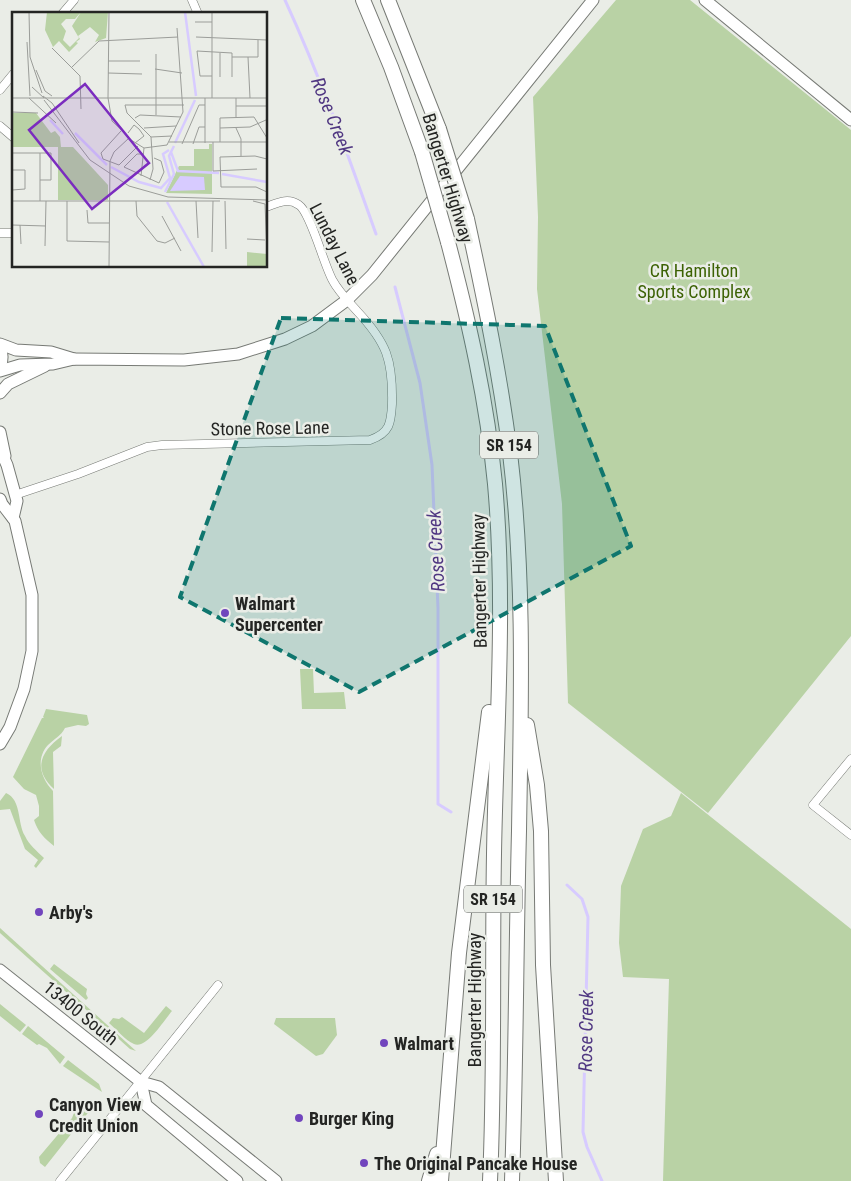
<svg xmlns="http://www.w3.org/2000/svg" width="851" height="1181" viewBox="0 0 851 1181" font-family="'Roboto Condensed',sans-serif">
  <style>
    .green { fill: #b9d2a5 }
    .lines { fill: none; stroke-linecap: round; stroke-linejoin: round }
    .stream { stroke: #d7cbff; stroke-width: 3 }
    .street-casing { stroke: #777a75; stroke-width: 9 }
    .secondary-casing { stroke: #777a75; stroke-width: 13 }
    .highway-casing { stroke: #777a75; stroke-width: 16 }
    .street { stroke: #fff; stroke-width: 8 }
    .secondary { stroke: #fff; stroke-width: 11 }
    .highway { stroke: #fff; stroke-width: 14 }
    .highway-bridge-casing { stroke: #777a75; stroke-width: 16; stroke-linecap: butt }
    .highway-bridge { stroke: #fff; stroke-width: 14 }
    .marked { fill: #0f766e; fill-opacity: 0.2; stroke: #0f766e; stroke-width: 4; stroke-dasharray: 10 6; stroke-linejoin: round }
    .poi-dot { fill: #7145bd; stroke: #eaede7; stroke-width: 2 }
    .labels { text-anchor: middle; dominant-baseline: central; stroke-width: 5; stroke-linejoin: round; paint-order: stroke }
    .shield { fill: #eaede7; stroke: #5f615e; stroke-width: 1 }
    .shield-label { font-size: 16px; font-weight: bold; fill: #242523 }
    .street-label { font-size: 18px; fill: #242523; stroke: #eaede7 }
    .park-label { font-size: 18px; fill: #3c6204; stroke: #eaede7 }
    .poi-label { font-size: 18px; font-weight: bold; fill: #242523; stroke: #eaede7; text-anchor: start }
    .water-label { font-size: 19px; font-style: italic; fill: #503782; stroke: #eaede7 }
    .inset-river { fill: none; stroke: #d7cbff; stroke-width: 2.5 }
    .inset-road { fill: none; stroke: #9b9d99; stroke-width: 1 }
    .view { fill: #7b2cbf; fill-opacity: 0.15; stroke: #7b2cbf; stroke-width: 2.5 }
    .inset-edge { fill: none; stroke: #242523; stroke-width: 2.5 }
  </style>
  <rect width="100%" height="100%" fill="#eaede7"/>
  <g class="green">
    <path d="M616 0H690L851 130V636L708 813 568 703 562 504 537 289 538 217 533 97Z"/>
    <path d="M300 669H313L314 693 344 692 346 709H302Z"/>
    <path d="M46 709 87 715 89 724 86 726 78 725 65 728C61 736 54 739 48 745 35 759 41 779 53 791L54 846C44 838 38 832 34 820L39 816V806L36 795 24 789 13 777 42 718H44L43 717Z"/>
    <path d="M62 736 61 746 53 752 54 789C32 769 41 751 62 736Z"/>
    <path d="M6 793C22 800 17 823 25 836 29 845 37 851 44 858L36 868 34 866 38 860 25 849 10 809 0 810V801Z"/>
    <path d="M681 793 851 929V1181H663L669 979 623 977 619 943 621 886 643 829 671 816Z"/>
    <path d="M0 928 136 1051 130 1049 0 933Z"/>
    <path d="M54 964 87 989 86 994 88 998 86 1000 50 969Z"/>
    <path d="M0 1004 26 1025 20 1032 0 1016Z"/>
    <path d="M166 1006 172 1011C165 1019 146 1050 134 1044 125 1040 116 1029 109 1023L113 1018 119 1019 122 1017 144 1033Z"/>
    <path d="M276 1018H335L337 1035 323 1054 316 1056 274 1024Z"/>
    <path d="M28 1026 65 1057 60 1064 47 1048 39 1044 37 1045 22 1034Z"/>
    <path d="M68 1060 99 1084 102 1092 63 1066Z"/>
    <path d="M77 1105 91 1109 45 1167 40 1163 39 1157 72 1118Z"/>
  </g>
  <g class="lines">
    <g class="stream">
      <path d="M285 0C320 76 348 155 376 234"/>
      <path d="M395 287 420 383 432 465 438 608V804L451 812"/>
      <path d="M567 885 582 899 588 917 583 1132 587 1147 602 1181"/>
    </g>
    <g class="street-casing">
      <g id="street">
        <path d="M192 0 198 14"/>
        <path d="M62 14 74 0"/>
        <path d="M0 90 14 73"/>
        <path d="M0 126 14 138"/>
        <path d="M0 233H14"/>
        <path d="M15 495 78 474 147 447 162 445 370 440C390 433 391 423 392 404 393 360 387 343 357 311 349 302 339 292 333 281 324 266 311 213 299 205 288 197 277 203 266 207"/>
        <path d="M851 759 813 805 851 835"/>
        <path d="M60 1181 218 985"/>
      </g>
    </g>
    <g class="secondary-casing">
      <g id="secondary">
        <path d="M705 0 851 120"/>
        <path d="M0 344 16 350 51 352 74 359"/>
        <path d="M0 346C3 354 3 360 0 368"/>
        <path d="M0 371 20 365 53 364 74 359 184 360 238 354 285 339 312 326 347 300 372 275 593 0"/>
        <path d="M0 393 8 384 45 366"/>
        <path d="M0 432 5 456"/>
        <path d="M0 449 7 465 17 501 13 518"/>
        <path d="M0 499 2 504 15 521 32 595V651L24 689 10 727 0 744"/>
        <path d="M0 970 141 1082 159 1087 276 1181"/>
        <path d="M141 1082 146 1105 237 1181"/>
      </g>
    </g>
    <g class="highway-casing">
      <g id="highway">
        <path d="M363 0 391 67 422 152"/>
        <path d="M388 0 439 129"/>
        <path d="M467 219C484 297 500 374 510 453 525 578 521 706 519 831 516 948 516 1065 512 1181"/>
        <path d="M448 242C469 322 487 401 495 484 506 607 496 730 494 854 492 963 495 1072 490 1181"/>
        <path d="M527 725 537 785 541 831 543 965 556 1181"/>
        <path d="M429 1181 437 1154"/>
        <path d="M441 1181 459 953 489 712"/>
      </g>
    </g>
    <use href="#street" class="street"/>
    <use href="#secondary" class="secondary"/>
    <use href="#highway" class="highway"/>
    <g class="highway-bridge-casing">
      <g id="highway-bridge">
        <path d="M439 129 467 219"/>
        <path d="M422 152 448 242"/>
      </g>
    </g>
    <use href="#highway-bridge" class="highway-bridge"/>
  </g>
  <path class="marked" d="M281 318 545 326 631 546 359 692 180 597Z"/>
  <g class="poi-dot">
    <circle cx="225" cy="613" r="5"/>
    <circle cx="39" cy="912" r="5"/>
    <circle cx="384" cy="1043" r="5"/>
    <circle cx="39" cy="1114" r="5"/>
    <circle cx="299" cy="1118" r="5"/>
    <circle cx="364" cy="1163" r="5"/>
  </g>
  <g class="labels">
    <g class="shield">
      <rect x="480" y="431.5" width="58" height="27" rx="4"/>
      <rect x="464" y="885.5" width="58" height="27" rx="4"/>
    </g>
    <g class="shield-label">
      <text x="509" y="445">SR 154</text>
      <text x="493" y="899">SR 154</text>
    </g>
    <g class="street-label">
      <text transform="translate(448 178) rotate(73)">Bangerter Highway</text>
      <text transform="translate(335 244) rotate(63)">Lunday Lane</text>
      <text transform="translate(270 428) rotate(-1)">Stone Rose Lane</text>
      <text transform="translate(479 581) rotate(-91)">Bangerter Highway</text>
      <text transform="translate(474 1000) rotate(-90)">Bangerter Highway</text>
      <text transform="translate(81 1013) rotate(39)">13400 South</text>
    </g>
    <g class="park-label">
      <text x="694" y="270">CR Hamilton<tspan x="694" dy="21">Sports Complex</tspan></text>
    </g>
    <g class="poi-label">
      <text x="235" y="603">Walmart<tspan x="235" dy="21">Supercenter</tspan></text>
      <text x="49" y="912">Arby's</text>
      <text x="394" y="1043">Walmart</text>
      <text x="49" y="1104">Canyon View<tspan x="49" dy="21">Credit Union</tspan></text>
      <text x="309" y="1118">Burger King</text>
      <text x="374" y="1163">The Original Pancake House</text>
    </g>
    <g class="water-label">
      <text transform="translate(332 116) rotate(68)">Rose Creek</text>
      <text transform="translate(436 551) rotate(-93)">Rose Creek</text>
      <text transform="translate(586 1031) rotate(-89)">Rose Creek</text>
    </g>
  </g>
  <g transform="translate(12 12)">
    <rect width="255" height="255" fill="#eaede7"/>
    <path d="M35 0H69L63 7H54L49 12 54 19 51 28 58 35 67 26 60 14 69 0H96L94 26 83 30 87 23 78 15 66 24 68 27 64 30 66 31 57 40 47 29 41 35 33 18ZM0 101H24L39 121 43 119 48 125 49 135H61L96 173V188H46V135H0ZM197 132H200V182L154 181 167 154H182V137H197ZM235 240 255 242V255H235Z" fill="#b9d2a5"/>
    <path d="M168 164 192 165 193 178 158 179Z" fill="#d7cbff"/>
    <path class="inset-river" d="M173 0 184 84M38 108 51 122M63 121 95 153M163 131 183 88M159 140 166 159 207 161M99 155 127 170 149 176 158 166 151 142 157 138M210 162 255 170M153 180 162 162 157 144 162 134M155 190 192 255"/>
    <path class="inset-road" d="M17 0 18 45 30 81M183 10H200M184 25 255 28M15 30 18 84M40 36 68 64 69 97M208 41V65M144 42V103M220 45H246V28M236 45 238 86M96 49H128M60 55 87 29 166 25M143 57 170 61M24 58 33 79 40 84M96 61 130 62M200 64H188L185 39 220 41V65M20 75 32 86M31 84 40 91 67 131M0 86H255M17 86 44 111M96 86 100 109 117 125M96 86 97 0M193 86V131M200 86V0M32 88 78 148 117 174 156 185 255 188M224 94H255M0 100 26 101M224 105V86M123 106 128 103 169 105M132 116 164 114M208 116 238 115 254 108M224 116 229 127V144M109 119 89 141 91 147 107 153 126 134M116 121 122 113 127 117 132 124 123 131M139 125 160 124M119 128 132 136 155 133 171 100 165 16M157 130H255M201 130V159L245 157M208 130V106L242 105 255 126M170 132 187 93H193M181 132 187 115H193M0 141H39V168H28M132 142H125L112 155 147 171 152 160 149 149 142 146M255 147 243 144 208 145 209 175H244L255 180M0 158H13V177L0 178M129 164 132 136M138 168 141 157 139 125 115 101 113 93H172M0 189H208M28 189V141M55 189V229L97 230M124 189 125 204 145 229 153 231 163 226M184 189 186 226M213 189 214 237M241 189 253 192 255 241M75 198 76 211H97M150 204 169 239M0 213 34 214M8 213 9 232M235 227 253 228M33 234 34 189M200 240 201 189M97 255 98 149 102 140 117 126"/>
    <path class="view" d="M73 72 137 151 80 197 17 118Z"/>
    <rect width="255" height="255" class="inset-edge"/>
  </g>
</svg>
